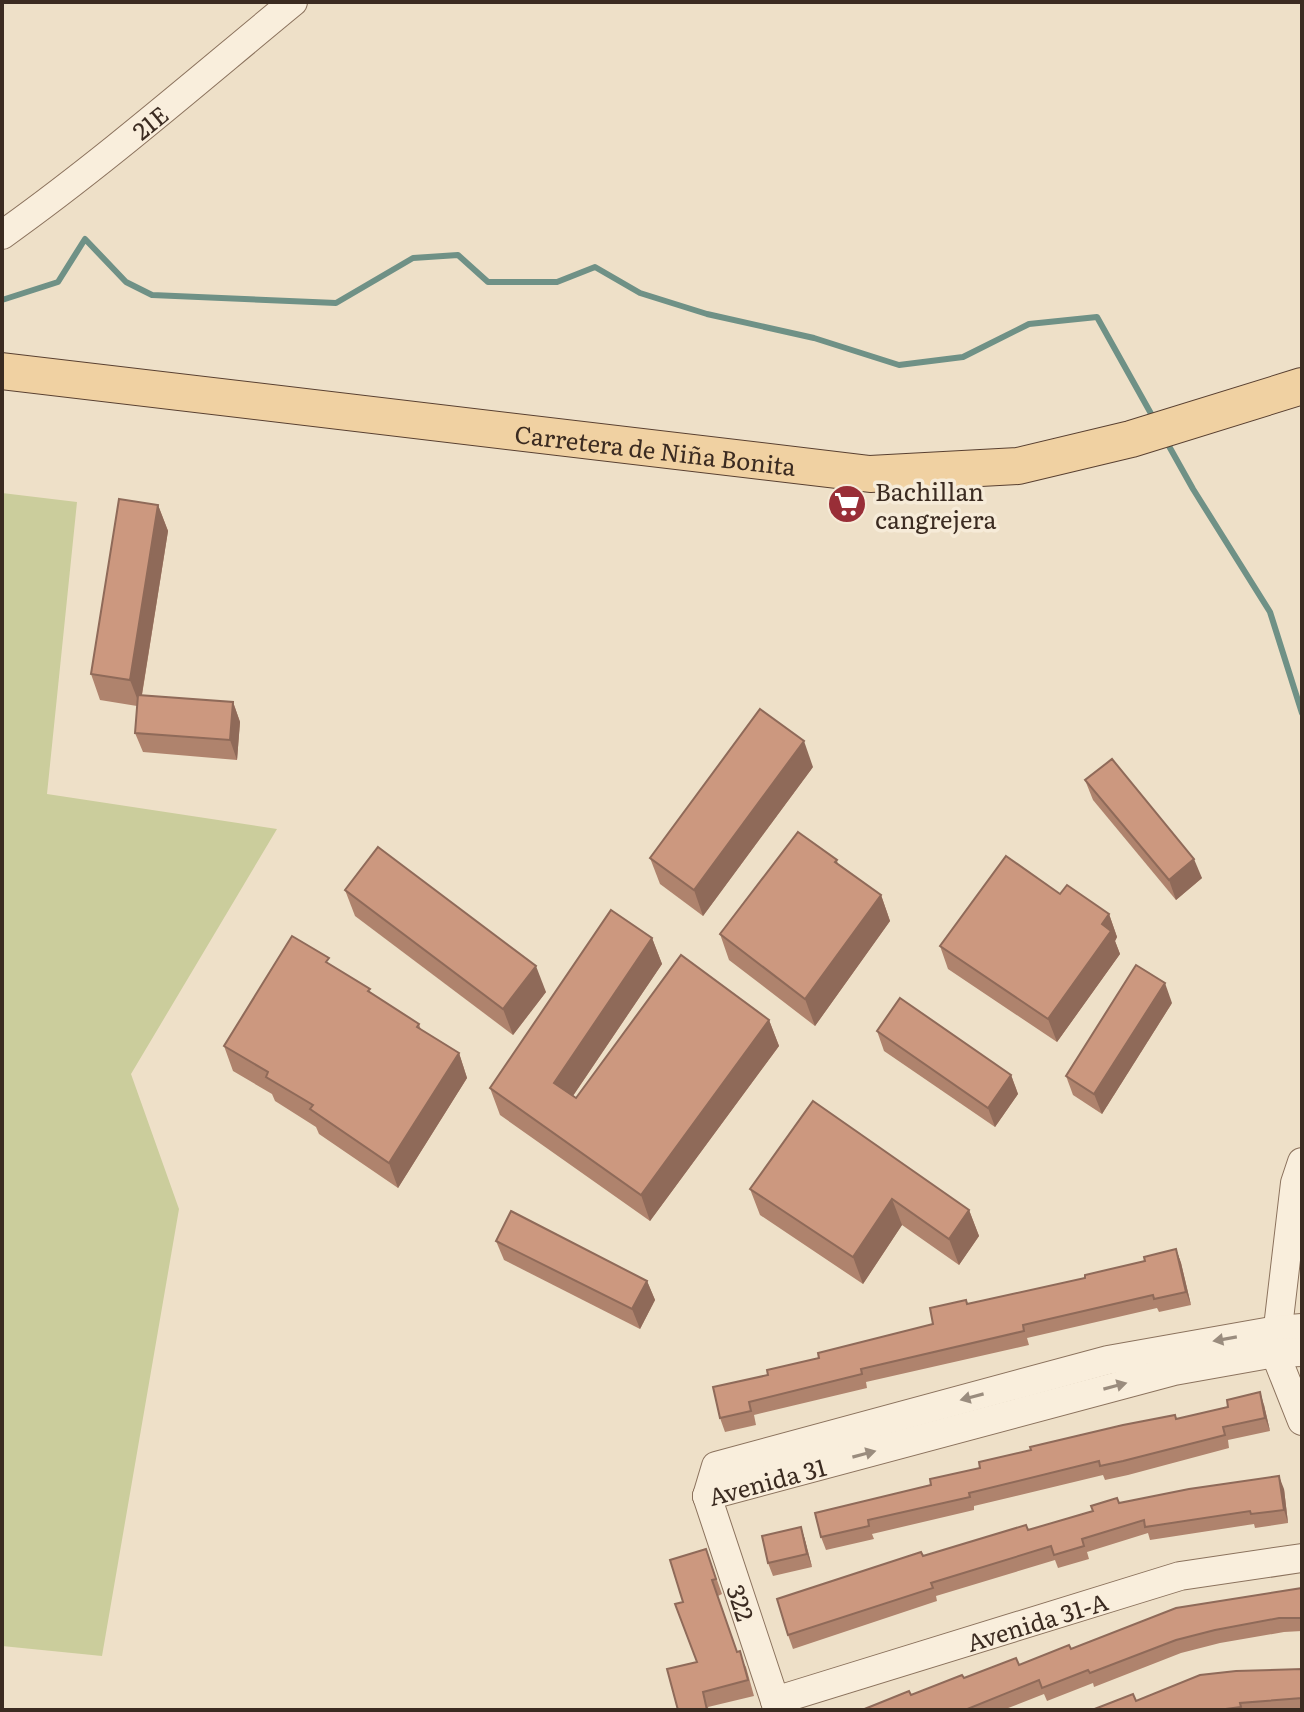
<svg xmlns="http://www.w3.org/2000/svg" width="1304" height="1712" viewBox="0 0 1304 1712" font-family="Literata,serif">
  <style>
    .green { fill: #cbcd9c }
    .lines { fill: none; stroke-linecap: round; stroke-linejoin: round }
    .stream { stroke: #6f9186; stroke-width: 6 }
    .minor-casing { stroke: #8b725d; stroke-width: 30 }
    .major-casing { stroke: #594031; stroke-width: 38 }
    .minor { stroke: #f9eedc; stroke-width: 28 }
    .major { stroke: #f0d1a2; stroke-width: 36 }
    .wall { fill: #af836d }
    .shaded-wall { fill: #8f6a59 }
    .building { fill: #cc987f; stroke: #8f6a59; stroke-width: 2 }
    .oneway { fill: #9a8c7e }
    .labels { text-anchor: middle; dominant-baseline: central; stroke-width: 7; stroke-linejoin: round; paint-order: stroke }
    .street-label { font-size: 24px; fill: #3b2b21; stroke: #f6ebd8 }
    .poi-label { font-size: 24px; fill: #3b2b21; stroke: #f6ebd8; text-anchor: start }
  </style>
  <rect width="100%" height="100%" fill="#eee0c8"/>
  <path class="green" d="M2 493 77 502 47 794 277 829 131 1074 179 1209 102 1656 2 1646Z"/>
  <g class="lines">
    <g class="stream">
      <path d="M2 300 58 282 85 239 126 282 152 295 336 303 413 258 458 255 488 282H557L595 267 640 293 707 314 814 338 899 365 963 357 1029 324 1097 317 1154 419"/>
      <path d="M1165 439 1193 489 1270 612 1302 713"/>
    </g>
    <g class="minor-casing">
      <g id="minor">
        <path id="s1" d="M2 235C103 163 197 81 293 2"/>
        <path d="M1302 1162 1295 1183 1275 1353 1302 1421"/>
        <path d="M707 1496 716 1466 1108 1360 1278 1330 1302 1328"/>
        <path id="s2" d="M707 1496 1174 1371 1275 1353 1302 1352"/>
        <path id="s3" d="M707 1496 778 1710"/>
        <path id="s4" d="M775 1701 1180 1576 1302 1558"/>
      </g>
    </g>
    <g class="major-casing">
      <g id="major">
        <path id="s5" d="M2 371 870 474 1018 466 1131 439 1302 386"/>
      </g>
    </g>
    <use href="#minor" class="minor"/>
    <use href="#major" class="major"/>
  </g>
  <g class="wall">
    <path d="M158 505 168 531 142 695 233 702 240 722 237 760 143 752 135 733 137 706 100 700 91 674Z"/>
    <path d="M813 767 703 916 660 884 650 858Z"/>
    <path d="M1085 780 1202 878 1176 900 1093 800Z"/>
    <path d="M837 860 838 865 881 895 890 921 815 1026 729 960 720 934Z"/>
    <path d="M345 890 546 992 513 1035 355 916Z"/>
    <path d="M1060 894 1109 914 1117 937 1115 941 1120 954 1057 1042 948 969 940 946Z"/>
    <path d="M652 938 662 964 573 1096 576 1098 769 1020 779 1046 650 1221 500 1115 490 1088Z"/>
    <path d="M331 965 371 993 419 1024 421 1030 459 1053 467 1078 398 1188 319 1134 316 1127 275 1101 272 1094 233 1071 224 1046Z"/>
    <path d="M1172 1003 1102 1114 1073 1095 1066 1076Z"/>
    <path d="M877 1031 1011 1075 1018 1094 995 1127 884 1051Z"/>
    <path d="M813 1101 969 1210 979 1236 959 1265 902 1225 863 1284 760 1215 750 1189Z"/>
    <path d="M496 1241 647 1281 655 1300 640 1329 504 1260Z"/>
    <path d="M1176 1249 1181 1263 1191 1305 1159 1312 1157 1308 1027 1338 1029 1345 866 1382 867 1388 754 1415 756 1425 725 1432 720 1418 768 1375 819 1358 933 1324 967 1304 1085 1278 1145 1261Z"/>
    <path d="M1264 1405 1270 1431 1228 1440 1229 1448 1128 1475 1105 1480 1103 1475 974 1506V1510L872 1534 874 1539 826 1550 821 1537 931 1485 980 1468 1176 1419Z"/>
    <path d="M1284 1489 1288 1523 1255 1528 1254 1524 1150 1540 1148 1533 1087 1552 1089 1559 1058 1568 1055 1560 936 1596 937 1601 793 1649 788 1635 923 1556 1028 1530 1119 1503Z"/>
    <path d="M801 1527 805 1540 812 1567 773 1576 768 1563Z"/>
    <path d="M706 1549 722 1594 718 1596 737 1652 746 1667 754 1696 708 1707 709 1710H678L697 1662 683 1602Z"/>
    <path d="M1302 1588V1631L1284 1632 1220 1643 1181 1653 1094 1687 1093 1683 1047 1701 1044 1694 1003 1710H862L964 1678 1019 1665 1071 1649Z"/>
    <path d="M1302 1669V1710H1092L1136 1701Z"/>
  </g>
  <g class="shaded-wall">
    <path d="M158 505 168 531 140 706 130 680Z"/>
    <path d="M233 702 240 722 237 760 230 740Z"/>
    <path d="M804 741 813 767 703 916 694 890Z"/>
    <path d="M1194 859 1202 878 1176 900 1169 880Z"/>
    <path d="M881 895 890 921 815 1026 805 999Z"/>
    <path d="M1109 914 1117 937 1115 941 1120 954 1057 1042 1048 1019 1102 924Z"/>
    <path d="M652 938 662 964 564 1109 554 1083Z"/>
    <path d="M536 966 546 992 513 1035 503 1009Z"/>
    <path d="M1165 983 1172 1003 1102 1114 1094 1094Z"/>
    <path d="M769 1020 779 1046 650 1221 641 1195Z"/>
    <path d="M459 1053 467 1078 398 1188 389 1163Z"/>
    <path d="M1011 1075 1018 1094 995 1127 988 1108Z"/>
    <path d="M892 1199 902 1225 863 1284 853 1257Z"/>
    <path d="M969 1210 979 1236 959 1265 949 1239Z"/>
    <path d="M1176 1249 1181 1263 1191 1305 1186 1292Z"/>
    <path d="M647 1281 655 1300 640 1329 632 1309Z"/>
    <path d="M1260 1392 1264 1405 1270 1431 1265 1418Z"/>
    <path d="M1279 1476 1284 1489 1288 1523 1284 1510Z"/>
    <path d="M801 1527 805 1540 812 1567 807 1554Z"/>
  </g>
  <g class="building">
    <path d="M119 499 158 505 130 680 91 674Z"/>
    <path d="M138 695 233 702 230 740 135 733Z"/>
    <path d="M760 709 804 741 694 890 650 858Z"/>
    <path d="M1112 759 1194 859 1169 880 1085 780Z"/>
    <path d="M798 832 837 860 835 862 881 895 805 999 720 934Z"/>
    <path d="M378 847 536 966 503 1009 345 890Z"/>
    <path d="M1006 856 1060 894 1067 885 1109 914 1102 924 1111 931 1048 1019 940 946Z"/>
    <path d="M611 910 652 938 554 1083 576 1098 681 955 769 1020 641 1195 490 1088Z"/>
    <path d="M292 936 329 958 326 962 370 989 368 991 419 1024 417 1027 459 1053 389 1163 310 1109 313 1105 266 1077 268 1072 224 1046Z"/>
    <path d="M1136 965 1165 983 1094 1094 1066 1076Z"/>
    <path d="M900 998 1011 1075 988 1108 877 1031Z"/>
    <path d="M813 1101 969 1210 949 1239 892 1199 853 1257 750 1189Z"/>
    <path d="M511 1211 647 1281 632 1309 496 1241Z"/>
    <path d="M1176 1249 1186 1292 1154 1299 1153 1295 1023 1325 1024 1331 861 1369 862 1374 749 1402 751 1411 720 1418 713 1387 768 1375 767 1370 819 1358 818 1353 933 1324 930 1308 966 1300 967 1304 1085 1278V1275L1145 1261 1144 1257Z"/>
    <path d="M1260 1392 1265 1418 1223 1427 1225 1435 1123 1461 1100 1466 1099 1461 969 1493 970 1497 868 1520 869 1526 821 1537 815 1513 931 1485 930 1479 980 1468 979 1462 1031 1450 1030 1447 1123 1425 1175 1415 1176 1419 1228 1407 1227 1400Z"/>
    <path d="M1279 1476 1284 1510 1251 1514 1250 1511 1145 1527 1144 1520 1082 1539 1084 1546 1054 1555 1051 1546 931 1583 933 1588 788 1635 777 1599 921 1552 923 1556 1026 1525 1028 1530 1093 1511 1091 1506 1117 1498 1119 1503 1189 1489Z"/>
    <path d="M801 1527 807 1554 768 1563 762 1536Z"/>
    <path d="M706 1549 716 1579 712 1580 737 1652 740 1651 748 1680 703 1692 707 1710H678L667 1669 697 1662 675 1604 683 1602 670 1560Z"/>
    <path d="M1302 1588V1618H1279L1215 1630 1176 1640 1090 1673 1088 1670 1042 1688 1039 1680 965 1710H862L909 1691 911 1695 962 1675 964 1678 1016 1658 1019 1665 1069 1645 1071 1649 1176 1608Z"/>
    <path d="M1302 1669V1698L1240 1703 1241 1707 1218 1710H1092L1133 1694 1136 1701 1200 1675 1236 1671Z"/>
  </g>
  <defs><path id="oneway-solid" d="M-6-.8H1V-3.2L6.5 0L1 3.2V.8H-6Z" transform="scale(2)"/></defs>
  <g class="oneway">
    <use href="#oneway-solid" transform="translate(1225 1339) rotate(170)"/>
    <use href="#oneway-solid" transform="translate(1115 1386) rotate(-15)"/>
    <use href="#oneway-solid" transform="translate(972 1397) rotate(165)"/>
    <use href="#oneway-solid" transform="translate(864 1454) rotate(-15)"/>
  </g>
  <defs>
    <g id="supermarket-disc" transform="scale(2)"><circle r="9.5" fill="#992e37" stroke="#f6ebd8"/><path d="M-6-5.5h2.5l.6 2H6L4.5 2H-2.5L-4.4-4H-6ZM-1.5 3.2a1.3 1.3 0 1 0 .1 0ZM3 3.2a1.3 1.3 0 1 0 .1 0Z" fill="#fff"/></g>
  </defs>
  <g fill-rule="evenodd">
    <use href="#supermarket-disc" x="847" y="504"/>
  </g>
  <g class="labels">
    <g class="street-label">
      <text stroke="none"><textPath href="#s1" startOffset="186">21E</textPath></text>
      <text stroke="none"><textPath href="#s5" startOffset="658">Carretera de Niña Bonita</textPath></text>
      <text stroke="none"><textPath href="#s2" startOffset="62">Avenida 31</textPath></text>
      <text stroke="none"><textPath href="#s3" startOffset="112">322</textPath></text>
      <text stroke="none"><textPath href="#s4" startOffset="274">Avenida 31-A</textPath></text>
    </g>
    <g class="poi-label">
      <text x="875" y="490">Bachillan<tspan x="875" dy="28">cangrejera</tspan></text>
    </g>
  </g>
  <rect width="1304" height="1712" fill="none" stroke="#3b2b21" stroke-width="8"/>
</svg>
